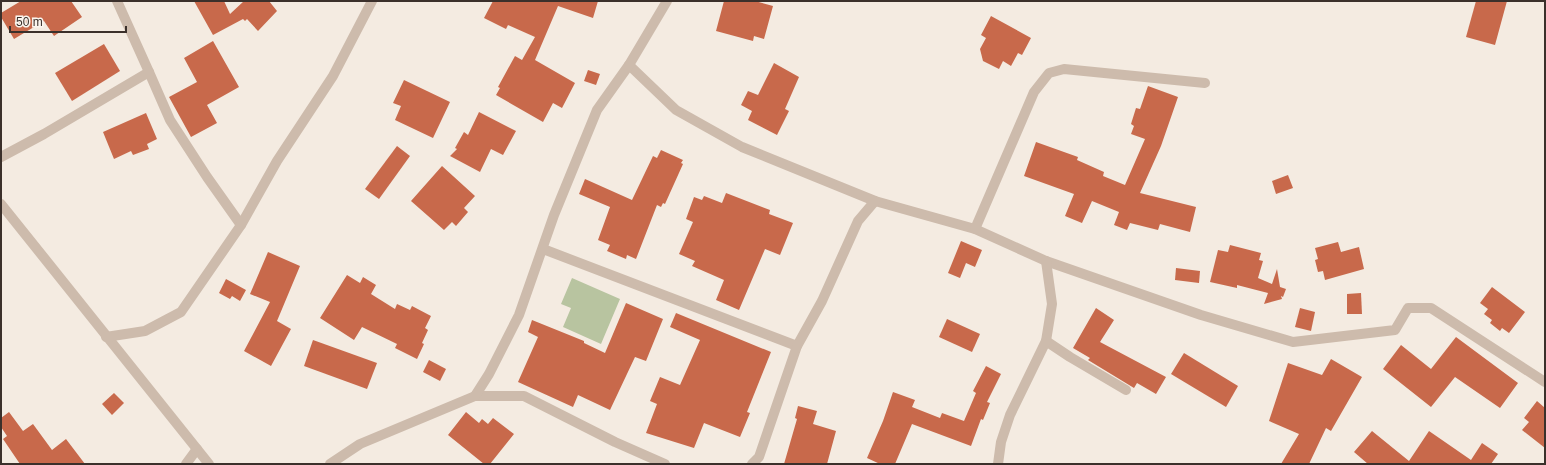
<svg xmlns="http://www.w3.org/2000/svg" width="1546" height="465" viewBox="0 0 1546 465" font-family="Arial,sans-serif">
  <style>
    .green { fill: #b8c4a0 }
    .building { fill: #c8694b }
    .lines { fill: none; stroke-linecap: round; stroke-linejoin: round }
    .minor { stroke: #cdbbac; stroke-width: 10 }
  </style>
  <rect width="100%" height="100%" fill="#f4ebe1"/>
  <path class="green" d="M572 278 620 299 601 344 563 327 571 308 561 304Z"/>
  <g class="building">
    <path d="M21 1H71L82 17 54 36 44 21 14 39 1 17V13Z"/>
    <path d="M194 1H224L230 14 244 1H269L277 11 258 31 247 19 245 21 243 19 213 35Z"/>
    <path d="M493 1H598L593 18 558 6 535 60 575 83 562 108 553 103 543 122 496 95 500 88 498 87 515 56 522 60 535 37 508 25 506 29 484 18Z"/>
    <path d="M724 1H755L773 6 764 39 754 36 753 41 716 31Z"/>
    <path d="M1476 1H1507L1495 45 1466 37Z"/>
    <path d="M991 16 1031 38 1022 55 1018 53 1011 66 1003 61 999 69 983 61 980 49 986 38 981 35Z"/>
    <path d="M213 41 239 87 207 105 217 123 191 137 169 97 197 82 184 58Z"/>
    <path d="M104 44 120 71 72 101 55 73Z"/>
    <path d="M774 63 799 77 785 109 789 111 777 135 748 120 752 111 741 105 748 91 758 95Z"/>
    <path d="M588 70 600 74 596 85 584 81Z"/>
    <path d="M404 80 450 102 433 138 395 120 401 106 393 103Z"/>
    <path d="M1148 86 1178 97 1161 146 1140 193 1196 207 1190 232 1160 224 1158 230 1130 223 1127 230 1114 225 1119 212 1092 201 1082 223 1065 216 1074 194 1024 176 1036 142 1078 157 1077 160 1104 172 1103 176 1125 185 1145 139 1131 134 1134 126 1131 124 1136 108 1140 109Z"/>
    <path d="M479 112 516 131 503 155 491 149 480 172 450 156 457 149 455 148 464 132 468 135Z"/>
    <path d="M146 113 157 139 147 144 149 149 133 155 131 151 114 159 103 132Z"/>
    <path d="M397 146 410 156 379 199 365 189Z"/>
    <path d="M661 150 683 160 681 163 683 164 665 204 663 203 661 207 657 205 636 259 627 255 626 259 607 251 610 245 598 240 610 207 579 194 585 179 632 200 653 156 657 158Z"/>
    <path d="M442 166 475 196 464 208 468 212 456 226 452 222 444 230 411 201Z"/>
    <path d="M1288 175 1293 188 1276 194 1272 181Z"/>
    <path d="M726 193 770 210 769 214 793 223 780 255 765 249 739 310 716 300 724 280 692 266 695 261 679 254 693 222 686 219 694 197 702 200 704 196 722 203Z"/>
    <path d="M961 241 982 250 975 267 966 263 960 278 948 273Z"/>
    <path d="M1338 242 1341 252 1359 247 1364 269 1325 280 1323 271 1318 272 1315 260 1318 259 1315 248Z"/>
    <path d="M1230 245 1261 253 1259 260 1263 261 1258 278 1272 284 1277 269 1280 287 1286 289 1283 297 1281 296 1282 299 1264 304 1268 293 1237 285V288L1210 282 1218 250 1228 252Z"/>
    <path d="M268 252 300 266 277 321 291 329 271 366 244 351 270 302 250 294Z"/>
    <path d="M1176 268 1200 271 1199 283 1175 280Z"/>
    <path d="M347 275 360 283 363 277 376 285 371 294 395 309 397 304 410 310 412 306 431 316 425 328 428 330 422 343 424 344 417 359 395 348 397 344 362 327 354 340 320 318Z"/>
    <path d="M226 279 246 290 240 301 232 296 230 299 219 293Z"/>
    <path d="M1492 287 1525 312 1509 333 1502 328 1500 331 1490 323 1492 320 1484 314 1488 309 1480 303Z"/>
    <path d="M1361 293 1362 314H1347V294Z"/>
    <path d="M626 303 663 319 646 361 635 357 610 410 578 395 573 407 518 382 538 337 528 332 532 320 584 341V343L605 353Z"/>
    <path d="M1096 308 1114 320 1100 342 1166 377 1156 394 1137 383 1134 388 1088 360 1090 358 1073 348Z"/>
    <path d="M1300 308 1315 312 1311 331 1295 327Z"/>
    <path d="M676 313 771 352 747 412 750 413 740 437 704 423 694 448 646 433 657 404 650 401 660 377 680 385 700 340 670 327Z"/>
    <path d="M947 319 980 334 972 352 939 337Z"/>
    <path d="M1456 337 1518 383 1500 408 1455 377 1431 407 1383 369 1401 345 1431 369Z"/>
    <path d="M313 340 377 363 367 389 304 366Z"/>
    <path d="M1184 353 1238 386 1226 407 1171 374Z"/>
    <path d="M1331 359 1362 377 1331 431 1326 428 1309 464H1281L1299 434 1269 421 1288 363 1322 375Z"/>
    <path d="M429 360 446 369 440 381 423 372Z"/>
    <path d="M986 366 1001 374 987 402 990 403 983 420 981 419 971 446 912 424 895 464H880L867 458 883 421 893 392 915 400 912 407 940 418 942 413 964 421 976 393 973 391Z"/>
    <path d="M114 393 124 403 112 415 102 404Z"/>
    <path d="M1537 401 1545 408V448L1522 430 1529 422 1524 418Z"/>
    <path d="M798 406 817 411 813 424 836 431 827 464H784L797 419 795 418Z"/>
    <path d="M9 412 23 431 33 424 52 450 66 439 85 464H20L3 439 7 436 1 427V418Z"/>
    <path d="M466 412 479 423 482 419 488 424 493 418 514 434 490 464H484L448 435Z"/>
    <path d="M1372 431 1409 461 1429 431 1471 460 1482 443 1498 454 1491 464H1368L1354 452Z"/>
  </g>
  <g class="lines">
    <g class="minor">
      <path d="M117 1 149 72"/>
      <path d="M629 65 676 110 742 147 875 201 975 229 1046 261 1201 315 1293 342 1395 330 1408 308H1431L1545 382"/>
      <path d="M1 157 44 134 149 72 170 120 207 177 241 225"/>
      <path d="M1 204 209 464"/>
      <path d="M975 229 1034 92 1049 73 1064 69 1205 83"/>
      <path d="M543 249 797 346"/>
      <path d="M106 337 145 331 181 312 241 225 277 161 333 76 372 1"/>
      <path d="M1046 341 1070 357 1126 390"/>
      <path d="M475 396H524L615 442 665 464"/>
      <path d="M186 464 197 449"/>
      <path d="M330 464 360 444 475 396 489 374 519 315 554 215 597 110 629 65 667 1"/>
      <path d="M752 464 759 457 797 346 822 301 858 221 875 201"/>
      <path d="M998 464 1001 442 1010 415 1046 341 1052 304 1046 261"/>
    </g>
  </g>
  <rect width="1546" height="465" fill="none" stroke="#3b302b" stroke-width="4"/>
  <path d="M10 26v6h116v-6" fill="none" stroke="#3b302b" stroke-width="2"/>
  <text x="16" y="26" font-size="12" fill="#3b302b" stroke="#fbf5ee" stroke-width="3" paint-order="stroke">50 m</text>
</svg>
